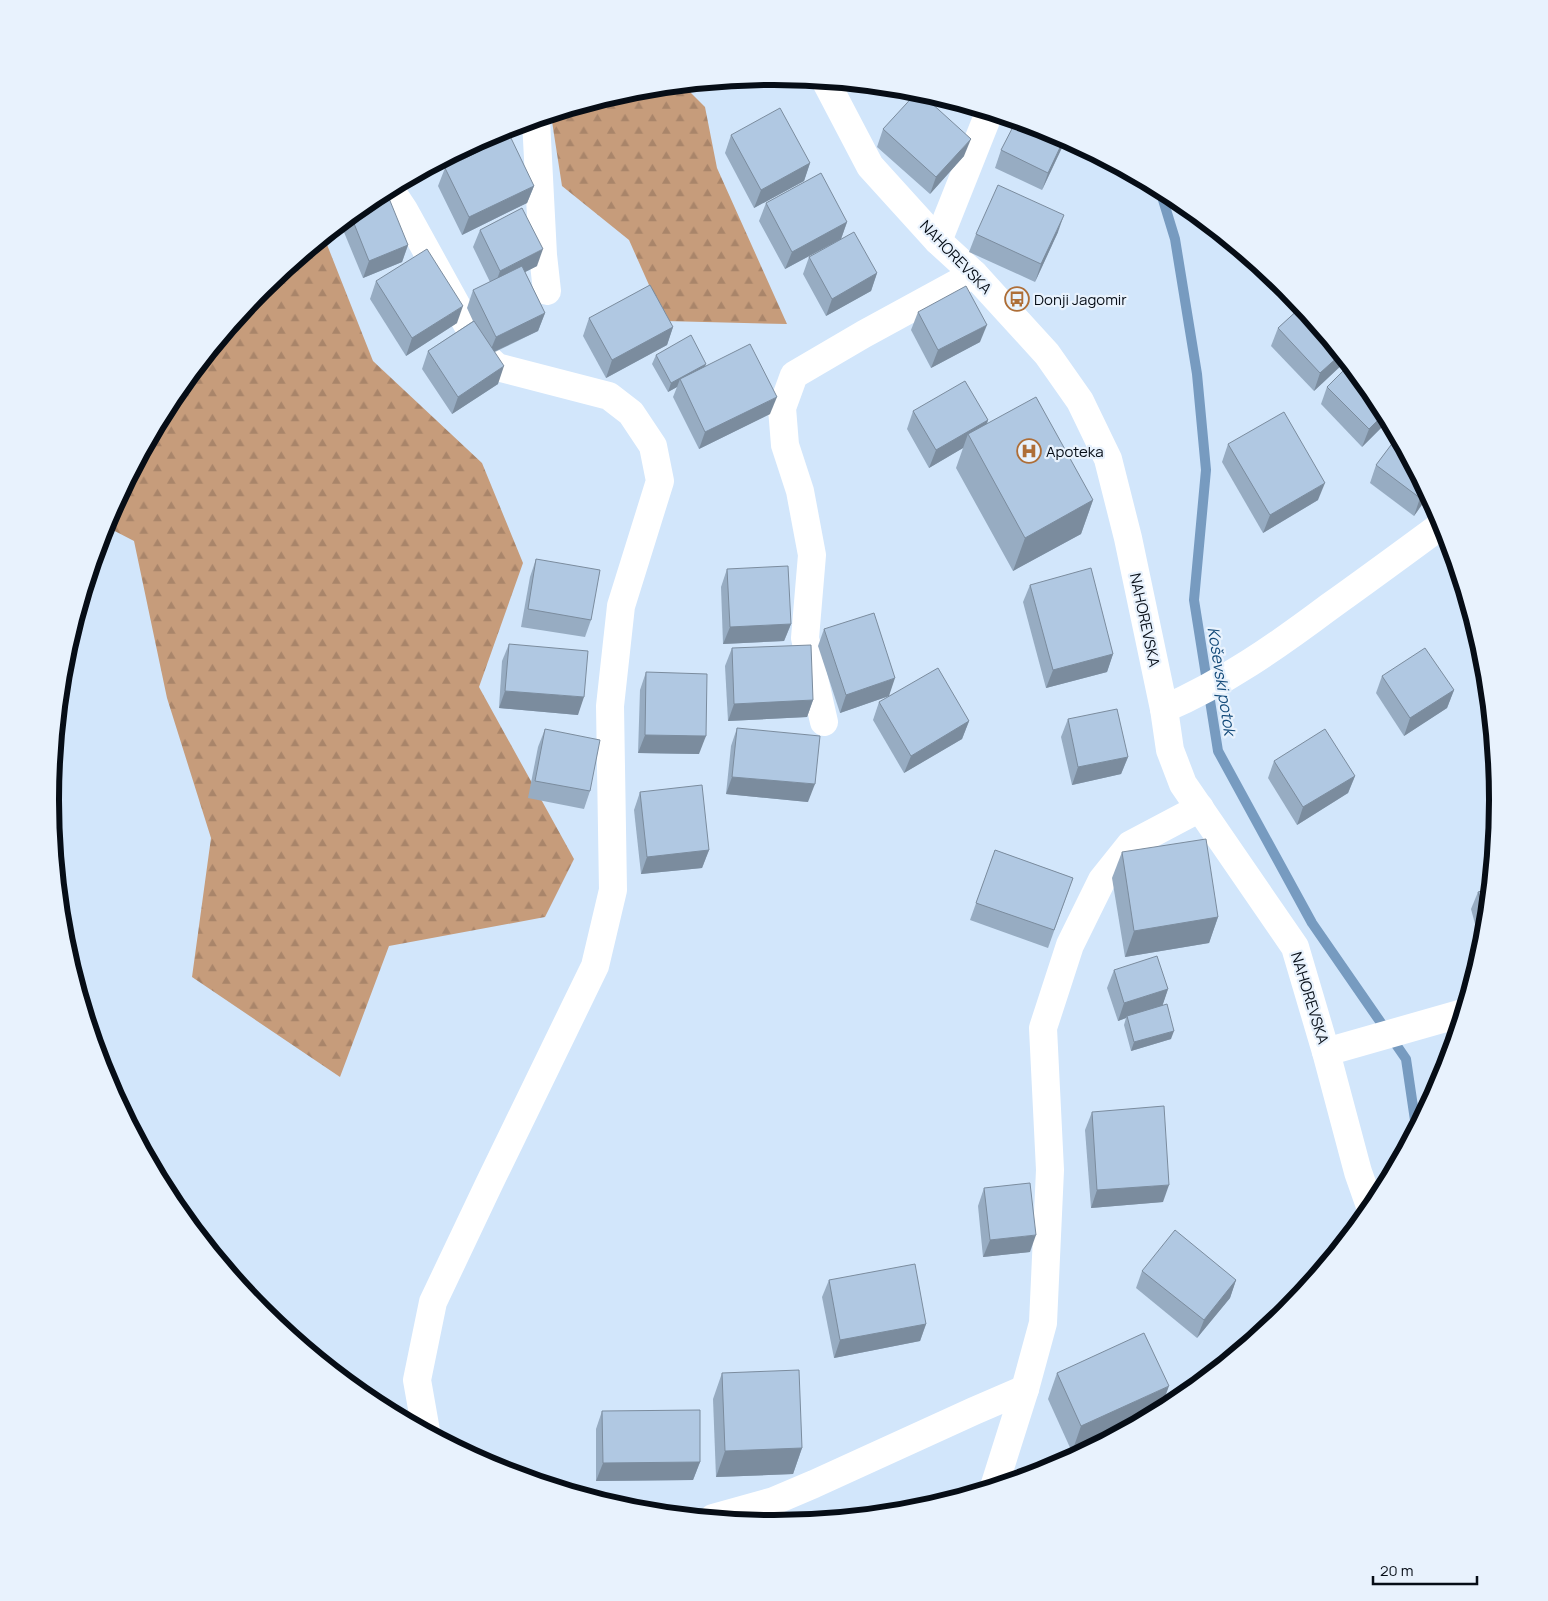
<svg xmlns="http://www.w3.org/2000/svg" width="1548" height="1601" viewBox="0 0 1548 1601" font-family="Manrope,sans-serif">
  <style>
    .forest { fill: url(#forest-firs) }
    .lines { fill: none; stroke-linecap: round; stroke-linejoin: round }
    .stream { stroke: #779bc0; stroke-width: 10 }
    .minor { stroke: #fff; stroke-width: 28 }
    .wall { fill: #97acc2 }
    .shaded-wall { fill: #7b8c9e }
    .building { fill: #b0c8e2; stroke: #7b8c9e }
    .labels { text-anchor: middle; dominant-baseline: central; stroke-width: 4.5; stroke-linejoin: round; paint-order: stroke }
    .street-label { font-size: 15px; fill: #060d16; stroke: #e8f2fd }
    .poi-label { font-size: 15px; fill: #060d16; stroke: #e8f2fd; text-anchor: start }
    .water-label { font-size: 16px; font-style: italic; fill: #134a79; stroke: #e8f2fd }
    .rim { fill: none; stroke: #060d16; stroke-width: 6 }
  </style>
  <defs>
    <pattern id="forest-firs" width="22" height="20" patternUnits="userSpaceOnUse" patternTransform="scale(1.25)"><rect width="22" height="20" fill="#c69c7b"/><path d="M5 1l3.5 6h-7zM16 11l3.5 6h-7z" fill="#a9856a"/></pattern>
  </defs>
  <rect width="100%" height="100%" fill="#d2e6fb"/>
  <g class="forest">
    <path d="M683 85 705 107 717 168 787 324 665 321 629 240 562 186 551 115 633 90Z"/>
    <path d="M324 237 373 361 482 463 523 563 479 687 574 859 545 917 389 946 340 1077 192 977 211 838 167 698 134 541 105 526 172 398 262 288Z"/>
  </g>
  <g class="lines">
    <path class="stream" d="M1160 190 1175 239 1197 374 1206 470 1194 600 1218 751 1312 923 1406 1059 1416 1127"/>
    <g class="minor">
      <path d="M826 82 870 166 938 241 974 274 1047 354 1080 401 1108 459 1128 538 1164 709 1170 750 1183 784 1295 947 1326 1052 1358 1172 1371 1209"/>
      <path d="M536 120 543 255 547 291"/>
      <path d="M390 189 404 210 484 355 497 367 609 396 631 413 653 446 660 481 621 606 610 706 613 890 595 966 489 1184 433 1302 417 1380 426 1431"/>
      <path d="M938 241 989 113"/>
      <path d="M1164 709C1224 683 1277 646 1329 607 1367 580 1405 552 1443 524"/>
      <path d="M824 722 805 638 812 555 800 491 785 445 782 408 794 375 864 334 974 274"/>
      <path d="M1326 1052 1463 1013"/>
      <path d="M1025 1389 1043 1323 1050 1170 1043 1028 1070 945 1102 880 1130 845 1200 808"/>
      <path d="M713 1518 774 1501 814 1484 974 1411 1025 1389 994 1487"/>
    </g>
  </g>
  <g class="wall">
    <path d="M919 92 940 98 931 103 964 156 930 194 877 147 883 129 920 93Z"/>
    <path d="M503 130 499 142 534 186 527 203 462 235 438 186 445 168 463 159 435 171 433 166 497 132Z"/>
    <path d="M731 135 810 163 804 181 754 208 725 153Z"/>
    <path d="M1066 139 1042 190 995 168 1001 150Z"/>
    <path d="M372 198 408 245 402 262 363 278 341 225Z"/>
    <path d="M766 203 847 222 841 239 877 273 871 291 826 316 803 274 809 257 837 241 785 269 759 221Z"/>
    <path d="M480 230 537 266 525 272 545 313 538 331 495 352 498 384 452 414 422 369 428 351 473 321 467 308 473 290 490 282 473 247Z"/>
    <path d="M1058 232 1035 282 969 252 976 234Z"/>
    <path d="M376 281 457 323 406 356 370 299Z"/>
    <path d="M1301 307 1346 361 1314 391 1271 346 1278 328Z"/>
    <path d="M918 312 980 342 931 368 911 330Z"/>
    <path d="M589 318 673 327 667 345 606 378 583 336Z"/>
    <path d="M656 355 705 367 770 414 699 449 673 397 677 387 668 392 652 364Z"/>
    <path d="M1327 387 1376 399 1388 421 1362 447 1321 404Z"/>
    <path d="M913 411 988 420 987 424 1093 500 1081 534 1013 571 956 468 963 448 929 468 907 429Z"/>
    <path d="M1228 444 1318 500 1263 533 1222 462Z"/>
    <path d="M1376 465 1428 496 1414 516 1370 483Z"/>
    <path d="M536 559 591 620 585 637 521 627 530 577Z"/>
    <path d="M727 569 791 624 784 641 723 644 721 587Z"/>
    <path d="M1030 585 1113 654 1107 672 1046 688 1023 602Z"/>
    <path d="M824 629 889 696 840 713 818 646Z"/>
    <path d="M509 644 578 715 499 708 502 661Z"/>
    <path d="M732 648 813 700 807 717 728 721 725 666Z"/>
    <path d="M646 672 699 754 638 753 640 690Z"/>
    <path d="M1382 676 1454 690 1447 708 1404 736 1376 693Z"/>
    <path d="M879 702 969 721 962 739 904 773 873 720Z"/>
    <path d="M1068 719 1128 757 1121 774 1072 785 1061 737Z"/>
    <path d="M737 728 808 802 726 794 731 746Z"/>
    <path d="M545 729 590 791 584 809 528 798 538 747Z"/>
    <path d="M1274 761 1355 776 1348 793 1297 825 1268 778Z"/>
    <path d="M640 792 709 850 702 868 641 874 634 810Z"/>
    <path d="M995 850 1073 878 1048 948 970 920Z"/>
    <path d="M1122 852 1218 917 1209 943 1125 957 1112 878Z"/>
    <path d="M1489 889 1484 942 1482 950 1471 909 1478 892Z"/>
    <path d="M1114 970 1168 989 1162 1006 1171 1039 1131 1051 1124 1025 1126 1018 1118 1021 1107 988Z"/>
    <path d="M1092 1112 1163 1202 1091 1208 1085 1130Z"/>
    <path d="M984 1188 1030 1252 983 1257 978 1206Z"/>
    <path d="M1142 1271 1236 1280 1230 1298 1197 1338 1136 1288Z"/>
    <path d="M829 1280 926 1324 920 1341 834 1358 822 1297Z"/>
    <path d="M722 1373 802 1448 793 1474 716 1477 713 1399Z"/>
    <path d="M1057 1373 1160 1411 1072 1452 1048 1399Z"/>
    <path d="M602 1411 700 1462 693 1480 596 1481V1429Z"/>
  </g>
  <g class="shaded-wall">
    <path d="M930 95 940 98 926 105Z"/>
    <path d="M503 130 497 145 435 171 438 163 497 132Z"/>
    <path d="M971 139 964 156 930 194 936 177Z"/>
    <path d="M1064 139H1066L1042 190 1048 173Z"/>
    <path d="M810 163 804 181 754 208 761 190Z"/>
    <path d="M534 186 527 203 462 235 469 217Z"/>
    <path d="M1064 215 1058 232 1035 282 1041 264Z"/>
    <path d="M847 222 841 239 785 269 792 252Z"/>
    <path d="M408 245 402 262 363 278 369 261Z"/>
    <path d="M543 249 537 266 494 288 500 271Z"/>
    <path d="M877 273 871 291 826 316 832 299Z"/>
    <path d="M463 306 457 323 406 356 412 338Z"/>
    <path d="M545 313 538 331 489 354 496 337Z"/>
    <path d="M987 325 980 342 931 368 938 350Z"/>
    <path d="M673 327 667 345 606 378 612 360Z"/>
    <path d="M1340 355 1346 361 1314 391 1320 373Z"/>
    <path d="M706 364 703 372 680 379 677 387 668 392 671 383Z"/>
    <path d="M504 366 498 384 452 414 458 397Z"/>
    <path d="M777 397 770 414 699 449 705 432Z"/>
    <path d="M1384 414 1388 421 1362 447 1369 429Z"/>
    <path d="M988 420 982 437 968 434 963 448 929 468 936 450Z"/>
    <path d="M1325 483 1318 500 1263 533 1270 515Z"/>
    <path d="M1426 491 1428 496 1414 516 1420 498Z"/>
    <path d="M1093 500 1081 534 1013 571 1025 538Z"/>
    <path d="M791 624 784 641 723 644 730 627Z"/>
    <path d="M1113 654 1107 672 1046 688 1053 670Z"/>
    <path d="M895 678 889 696 840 713 846 695Z"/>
    <path d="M1454 690 1447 708 1404 736 1410 718Z"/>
    <path d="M505 691 584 697 578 715 499 708Z"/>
    <path d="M813 700 807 717 728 721 734 704Z"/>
    <path d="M969 721 962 739 904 773 911 756Z"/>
    <path d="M645 735 706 736 699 754 638 753Z"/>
    <path d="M1128 757 1121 774 1072 785 1078 767Z"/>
    <path d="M1355 776 1348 793 1297 825 1303 807Z"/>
    <path d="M732 777 815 784 808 802 726 794Z"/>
    <path d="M709 850 702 868 641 874 647 857Z"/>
    <path d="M1218 917 1209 943 1125 957 1134 931Z"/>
    <path d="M1168 989 1162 1007 1127 1016 1126 1018 1118 1021 1124 1003Z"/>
    <path d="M1174 1031 1171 1039 1131 1051 1134 1042Z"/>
    <path d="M1169 1185 1163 1202 1091 1208 1097 1190Z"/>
    <path d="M1036 1235 1030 1252 983 1257 990 1240Z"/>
    <path d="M1236 1280 1230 1298 1197 1338 1204 1320Z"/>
    <path d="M926 1324 920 1341 834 1358 840 1340Z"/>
    <path d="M1169 1386 1160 1411 1072 1452 1081 1426Z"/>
    <path d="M802 1448 793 1474 716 1477 725 1451Z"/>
    <path d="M700 1462 693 1480 596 1481 603 1463Z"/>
  </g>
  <g class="building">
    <path d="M918 91 971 139 936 177 883 129Z"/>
    <path d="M780 108 810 163 761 190 731 135Z"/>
    <path d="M1016 121 1051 132 1064 139 1048 173 1001 150Z"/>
    <path d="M510 136 534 186 469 217 445 168Z"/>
    <path d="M821 173 847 222 792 252 766 203Z"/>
    <path d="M998 185 1064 215 1041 264 976 234Z"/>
    <path d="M386 191 408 245 369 261 351 216 372 198Z"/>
    <path d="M522 208 543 249 500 271 480 230Z"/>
    <path d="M854 232 877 273 832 299 809 257Z"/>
    <path d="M427 249 463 306 412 338 376 281Z"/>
    <path d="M522 266 545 313 496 337 473 290Z"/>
    <path d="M650 285 673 327 612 360 589 318Z"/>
    <path d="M966 286 987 325 938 350 918 312Z"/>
    <path d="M1301 307 1340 355 1320 373 1278 328Z"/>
    <path d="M474 321 504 366 458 397 428 351Z"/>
    <path d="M691 335 706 364 671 383 656 355Z"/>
    <path d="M750 344 777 397 705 432 680 379Z"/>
    <path d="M1349 365 1376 399 1384 414 1369 429 1327 387Z"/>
    <path d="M965 381 988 420 936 450 913 411Z"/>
    <path d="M1036 397 1093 500 1025 538 968 434Z"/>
    <path d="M1284 412 1325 483 1270 515 1228 444Z"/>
    <path d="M1397 437 1426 491 1420 498 1376 465Z"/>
    <path d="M536 559 600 570 591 620 528 609Z"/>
    <path d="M788 566 791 624 730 627 727 569Z"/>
    <path d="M1091 568 1113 654 1053 670 1030 585Z"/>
    <path d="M874 613 895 678 846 695 824 629Z"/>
    <path d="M509 644 588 651 584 697 505 691Z"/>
    <path d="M811 645 813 700 734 704 732 648Z"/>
    <path d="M1425 648 1454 690 1410 718 1382 676Z"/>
    <path d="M938 668 969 721 911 756 879 702Z"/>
    <path d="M646 672 707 674 706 736 645 735Z"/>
    <path d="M1117 709 1128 757 1078 767 1068 719Z"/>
    <path d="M737 728 820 736 815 784 732 777Z"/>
    <path d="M545 729 600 740 590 791 535 781Z"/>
    <path d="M1325 729 1355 776 1303 807 1274 761Z"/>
    <path d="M702 785 709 850 647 857 640 792Z"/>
    <path d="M1206 839 1218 917 1134 931 1122 852Z"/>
    <path d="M995 850 1073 878 1054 930 976 903Z"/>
    <path d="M1489 889 1486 923 1478 892Z"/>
    <path d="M1157 956 1168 989 1124 1003 1114 970Z"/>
    <path d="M1167 1004 1174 1031 1134 1042 1127 1016Z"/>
    <path d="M1164 1106 1169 1185 1097 1190 1092 1112Z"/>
    <path d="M1030 1183 1036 1235 990 1240 984 1188Z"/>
    <path d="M1175 1230 1236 1280 1204 1320 1142 1271Z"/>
    <path d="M915 1264 926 1324 840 1340 829 1280Z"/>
    <path d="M1144 1333 1169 1386 1081 1426 1057 1373Z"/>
    <path d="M799 1370 802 1448 725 1451 722 1373Z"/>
    <path d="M700 1410V1462L603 1463 602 1411Z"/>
    <path d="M1011 1474 1031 1476 1010 1482Z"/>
  </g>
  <defs>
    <g id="bus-ring" transform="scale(1.25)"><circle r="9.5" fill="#e8f2fd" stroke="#ae6e37" stroke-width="1.5"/><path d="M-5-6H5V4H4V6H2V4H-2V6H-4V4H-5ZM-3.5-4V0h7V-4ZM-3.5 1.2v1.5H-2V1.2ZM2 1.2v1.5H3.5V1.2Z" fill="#ae6e37"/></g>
    <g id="hospital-ring" transform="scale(1.25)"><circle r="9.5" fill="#e8f2fd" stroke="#ae6e37" stroke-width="1.5"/><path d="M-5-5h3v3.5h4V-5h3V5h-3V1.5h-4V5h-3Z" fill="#ae6e37"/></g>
  </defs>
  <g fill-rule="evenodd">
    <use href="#bus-ring" x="1017" y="299"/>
    <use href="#hospital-ring" x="1029" y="451"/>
  </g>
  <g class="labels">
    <g class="street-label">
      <text transform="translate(956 257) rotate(46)">NAHOREVSKA</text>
      <text transform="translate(1145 620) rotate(78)">NAHOREVSKA</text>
      <text transform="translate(1310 998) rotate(73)">NAHOREVSKA</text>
    </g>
    <g class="poi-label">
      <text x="1034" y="299">Donji Jagomir</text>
      <text x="1046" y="451">Apoteka</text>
    </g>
    <g class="water-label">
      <text transform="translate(1222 681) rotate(81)">Koševski potok</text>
    </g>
  </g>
  <path d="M0 0H1548V1601H0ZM59 800a715 715 0 1 1 1430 0a715 715 0 1 1-1430 0Z" fill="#e8f2fd" fill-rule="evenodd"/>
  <path class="rim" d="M59 800a715 715 0 1 1 1430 0a715 715 0 1 1-1430 0Z"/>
  <path d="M1373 1576v8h104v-8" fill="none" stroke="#060d16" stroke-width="2.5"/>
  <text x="1380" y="1576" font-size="15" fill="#060d16" stroke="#e8f2fd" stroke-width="4" paint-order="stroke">20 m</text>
</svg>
